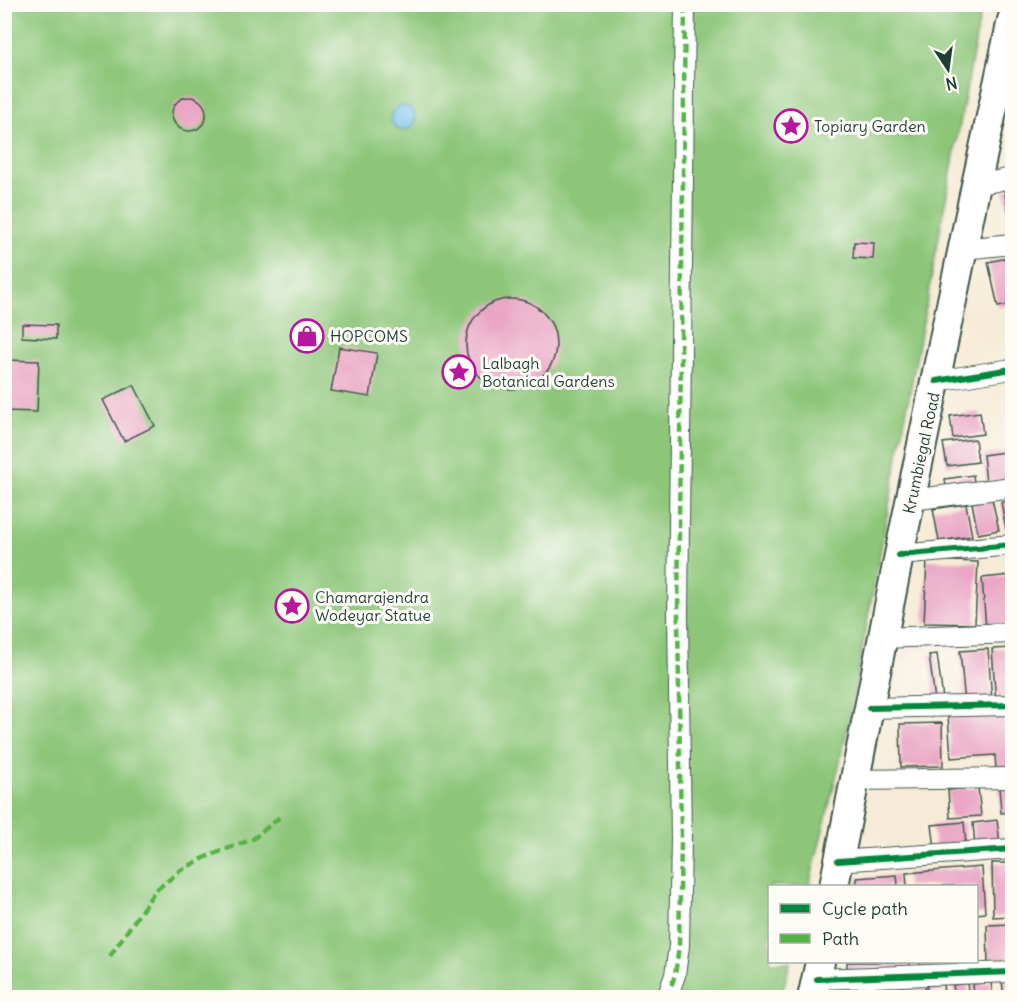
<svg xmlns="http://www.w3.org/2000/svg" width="1017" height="1002" viewBox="0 0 1017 1002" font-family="Delius,sans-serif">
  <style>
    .green { fill: #8dc679; stroke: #568256; stroke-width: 1.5 }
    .water { fill: #75bfee; stroke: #4a7e91; stroke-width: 1.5 }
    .building { fill: #eaa6c4 }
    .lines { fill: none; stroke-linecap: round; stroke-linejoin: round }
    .street-casing { stroke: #3f574c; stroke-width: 22 }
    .secondary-casing { stroke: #3f574c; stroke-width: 32 }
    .street { stroke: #fff; stroke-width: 20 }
    .secondary { stroke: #fff; stroke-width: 28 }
    .quiet { stroke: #55b346; stroke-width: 4.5; stroke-dasharray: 9 4.5; stroke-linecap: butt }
    .cycleway-casing { stroke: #fdfcf7; stroke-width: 10 }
    .cycleway { stroke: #00873e; stroke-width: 6 }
    .labels { text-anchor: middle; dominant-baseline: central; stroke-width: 6; stroke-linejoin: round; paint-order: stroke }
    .poi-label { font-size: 16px; fill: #1f3d34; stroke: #fdfcf7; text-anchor: start }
    .street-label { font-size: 16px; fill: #1f3d34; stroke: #fdfcf7 }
  </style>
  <rect width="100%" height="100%" fill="#fdfcf7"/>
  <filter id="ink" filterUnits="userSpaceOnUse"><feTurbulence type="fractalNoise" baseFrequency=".0167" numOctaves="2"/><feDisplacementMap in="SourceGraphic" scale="12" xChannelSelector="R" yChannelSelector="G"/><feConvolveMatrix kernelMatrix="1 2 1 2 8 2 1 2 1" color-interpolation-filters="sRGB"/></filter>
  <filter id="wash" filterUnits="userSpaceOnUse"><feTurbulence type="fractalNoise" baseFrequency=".008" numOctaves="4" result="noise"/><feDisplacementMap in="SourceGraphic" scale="24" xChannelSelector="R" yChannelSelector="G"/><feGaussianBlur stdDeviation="1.35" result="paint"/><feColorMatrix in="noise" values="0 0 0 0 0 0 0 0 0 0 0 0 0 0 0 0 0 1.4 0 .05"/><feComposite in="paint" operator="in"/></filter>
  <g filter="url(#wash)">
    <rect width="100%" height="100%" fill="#f6ebd6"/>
    <path class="green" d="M5 5H982L845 741 809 886H770V962H790L781 997 5 998Z"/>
    <circle class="water" cx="403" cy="118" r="12"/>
    <g id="blocks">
      <g class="building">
        <circle cx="189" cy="114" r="17"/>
        <path d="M1012 188V223L1011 224 1004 190Z"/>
        <path d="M854 242 874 243 873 259 853 258Z"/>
        <path d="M1012 257V304L998 307 988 262Z"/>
        <circle cx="511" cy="344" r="45"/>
        <path d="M22 324 56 325V339L22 337Z"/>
        <path d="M339 347 377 353 370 397 331 391Z"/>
        <path d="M4 360 39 361 37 412 4 411Z"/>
        <path d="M134 385 155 426 124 441 103 400Z"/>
        <path d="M980 412 983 434 953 438 950 416Z"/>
        <path d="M975 439 978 462 947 466 943 443Z"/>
        <path d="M1012 451V478L986 482 983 455Z"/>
        <path d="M973 475 975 490 947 494 945 479Z"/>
        <path d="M992 499 999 530 978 534 972 503Z"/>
        <path d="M1012 500V528L1006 529 1001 502Z"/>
        <path d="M966 504 972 536 939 541 933 509Z"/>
        <path d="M927 560 978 562 975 624 924 623Z"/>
        <path d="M1012 575V626L986 628 982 578Z"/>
        <path d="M1012 648V703L996 704 992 649Z"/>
        <path d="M988 649 992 701 965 703 960 651Z"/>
        <path d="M937 654 943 699 935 700 929 655Z"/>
        <path d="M1012 713V769L996 770 995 755 951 758 948 716Z"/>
        <path d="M942 723 943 766 901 767 900 724Z"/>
        <path d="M1012 786V812L1001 813 999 787Z"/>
        <path d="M978 787 981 816 950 818 948 790Z"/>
        <path d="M997 820 1000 844 975 847 973 823Z"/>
        <path d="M964 822 966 846 935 849 932 825Z"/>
        <path d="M992 863H1012V916L993 917Z"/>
        <path d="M982 867 985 913 976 914V886H907L906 873Z"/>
        <path d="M897 875 898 886H857V878Z"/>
        <path d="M1012 924V965H988L987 925Z"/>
        <path d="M847 962H910V968L847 971Z"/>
        <path d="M920 962H976V964L921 969Z"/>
        <path d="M942 980 944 991 928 993 926 983Z"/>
        <path d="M1012 980V998H1004L1002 981Z"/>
        <path d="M924 982 926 998H902L901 986Z"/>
        <path d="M991 982 993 998H974L973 984Z"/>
        <path d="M967 983 969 998H955L953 985Z"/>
        <path d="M890 987 893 998H867L866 993Z"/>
      </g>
    </g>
  </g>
  <g filter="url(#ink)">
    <use href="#blocks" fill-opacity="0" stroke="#3f574c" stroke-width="1.5"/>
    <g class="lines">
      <g class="street-casing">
        <g id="street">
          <path d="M976 185 1012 178"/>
          <path d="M963 249 1012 244"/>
          <path d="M936 381 1012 369"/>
          <path d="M911 500 1012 487"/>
          <path d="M899 555 1012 545"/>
          <path d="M883 638 1012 633"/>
          <path d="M869 708 1012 705"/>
          <path d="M855 780 1012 778"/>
          <path d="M838 861 1012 849"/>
          <path d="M817 979 1012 972"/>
          <path d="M667 998 675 975 679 946 681 840 678 614 685 4"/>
        </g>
      </g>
      <g class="secondary-casing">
        <g id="secondary">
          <path d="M834 886 899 555 976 185 1012 20"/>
          <path d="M812 998 820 962"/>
        </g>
      </g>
      <use href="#street" class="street"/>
      <use href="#secondary" class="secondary"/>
      <g class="quiet">
        <path d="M110 956 155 891 181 870 208 856 253 839 280 817"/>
        <path d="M667 998 675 975 679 946 681 840 678 614 685 4"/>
      </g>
      <g class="cycleway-casing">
        <g id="cycleway">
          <path d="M936 381 1012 369"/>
          <path d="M899 555 1012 545"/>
          <path d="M869 708 1012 705"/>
          <path d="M838 861 1012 849"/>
          <path d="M817 979 1012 972"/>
        </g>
      </g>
      <use href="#cycleway" class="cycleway"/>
    </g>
  </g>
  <defs>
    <g id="sight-ring" transform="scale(1.725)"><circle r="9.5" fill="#fdfcf7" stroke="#b5179e" stroke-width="1.5"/><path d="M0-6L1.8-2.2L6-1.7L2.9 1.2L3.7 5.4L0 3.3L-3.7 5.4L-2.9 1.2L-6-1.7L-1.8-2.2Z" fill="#b5179e"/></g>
    <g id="shop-ring" transform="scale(1.725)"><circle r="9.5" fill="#fdfcf7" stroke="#b5179e" stroke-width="1.5"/><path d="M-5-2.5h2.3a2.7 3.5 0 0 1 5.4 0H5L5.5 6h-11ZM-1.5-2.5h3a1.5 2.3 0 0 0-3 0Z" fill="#b5179e"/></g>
  </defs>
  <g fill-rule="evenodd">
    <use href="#sight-ring" x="791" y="126"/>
    <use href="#shop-ring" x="307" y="336"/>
    <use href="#sight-ring" x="459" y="372"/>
    <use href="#sight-ring" x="292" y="606"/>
  </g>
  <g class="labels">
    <g class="poi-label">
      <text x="814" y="126">Topiary Garden</text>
      <text x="330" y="336">HOPCOMS</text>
      <text x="482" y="363">Lalbagh<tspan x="482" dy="18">Botanical Gardens</tspan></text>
      <text x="315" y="597">Chamarajendra<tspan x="315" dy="18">Wodeyar Statue</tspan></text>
    </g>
    <g class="street-label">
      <text transform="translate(921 453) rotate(-78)">Krumbiegal Road</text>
    </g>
  </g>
  <rect width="1017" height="1002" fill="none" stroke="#fdfcf7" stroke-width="24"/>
  <rect x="768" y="885" width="210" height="78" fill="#fdfcf7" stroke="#a4b0a9" stroke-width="1.5"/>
  <rect x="780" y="904" width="30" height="9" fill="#00873e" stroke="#a4b0a9" stroke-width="1.5"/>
  <text x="822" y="915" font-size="18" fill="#1f3d34">Cycle path</text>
  <rect x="780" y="934" width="30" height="9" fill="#55b346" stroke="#a4b0a9" stroke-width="1.5"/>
  <text x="822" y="945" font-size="18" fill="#1f3d34">Path</text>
  <g transform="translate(948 69) rotate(167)" stroke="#fdfcf7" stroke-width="4.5" paint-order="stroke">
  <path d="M0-4.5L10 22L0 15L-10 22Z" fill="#1f3d34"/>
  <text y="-9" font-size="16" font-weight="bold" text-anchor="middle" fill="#1f3d34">N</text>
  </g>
</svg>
